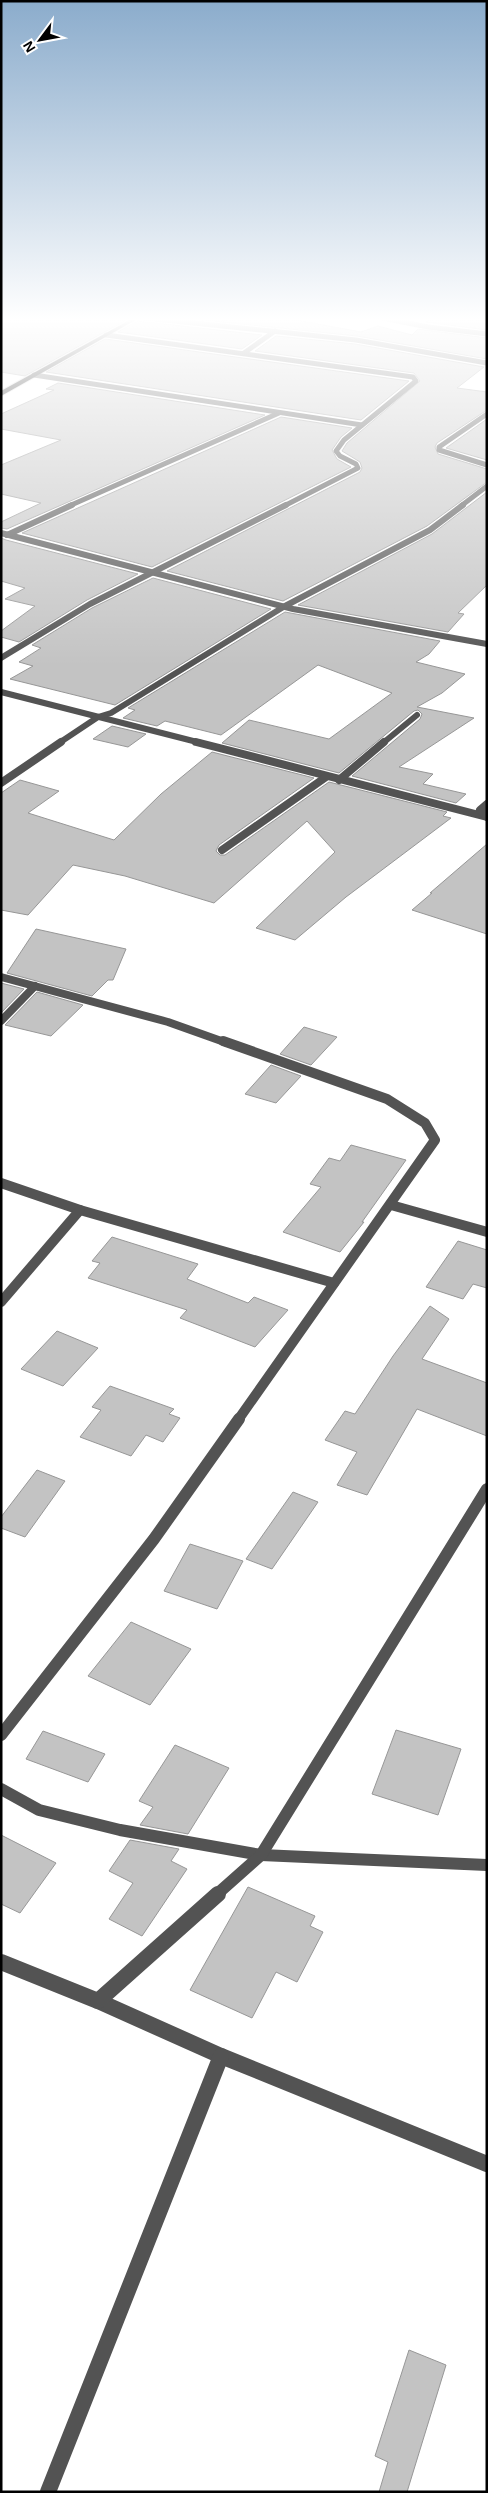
<svg xmlns="http://www.w3.org/2000/svg" width="488" height="2493" viewBox="0 0 488 2493" font-family="Helvetica,sans-serif">
  <style>
    .building { fill: #c3c3c3; stroke: #979797 }
    .lines { fill: none; stroke-linecap: round; stroke-linejoin: round }
    .primary-casing { stroke: #dbdbdb; stroke-width: 2 }
    .street-far5 { stroke: #535353; stroke-width: 5 }
    .street-far4 { stroke: #535353; stroke-width: 6 }
    .street-far3 { stroke: #535353; stroke-width: 8 }
    .street-far2 { stroke: #535353; stroke-width: 10 }
    .street-far1 { stroke: #535353; stroke-width: 12 }
    .street { stroke: #535353; stroke-width: 16 }
    .primary { fill: #000; fill-rule: evenodd }
  </style>
  <rect width="100%" height="100%" fill="#fff"/>
  <g class="building">
    <path d="M1 317H132L25 376 1 372Z"/>
    <path d="M174 317H280L361 332 378 326 412 335 418 329 487 338V359L357 336Z"/>
    <path d="M432 317H487V330L426 322Z"/>
    <path d="M137 321 262 335 242 349 118 332Z"/>
    <path d="M276 336 355 344 484 367 457 388 487 392V410L437 443 435 447 438 454 487 469V482L427 526 283 601 167 571 360 472 362 468 360 462 342 451 347 443 420 381 414 373 255 351Z"/>
    <path d="M105 339 409 381 361 420 46 372Z"/>
    <path d="M58 383 265 415 7 529 1 528V522L41 503 1 494V465L61 440 1 429V414L54 390 46 389Z"/>
    <path d="M281 417 352 428 341 437 332 450 337 459 351 467 152 567 22 533Z"/>
    <path d="M487 419V460L446 448Z"/>
    <path d="M487 492V585L458 613 464 614 448 632 298 605 432 534Z"/>
    <path d="M1 538 6 540 138 574 87 600 19 642 1 637V631L35 606 5 599 25 588 1 581Z"/>
    <path d="M153 578 271 609 115 705 10 679 33 666 19 662 41 648 32 645 92 608Z"/>
    <path d="M285 612 440 641 429 654 416 662 465 674 442 693 417 707 474 718 399 767 433 774 423 784 466 794 456 803 352 776 420 719 422 714 418 710 414 711 339 773 222 743 249 720 329 739 392 693 318 665 221 735 165 721 157 726 123 718 135 710 128 708Z"/>
    <path d="M112 726 146 734 128 747 93 739Z"/>
    <path d="M212 752 314 778 219 845 216 851 220 855H225L329 782 447 812 443 816 451 818 346 897 295 940 256 928 335 852 307 821 214 903 125 876 73 865 28 915 1 910V793L20 780 59 791 28 813 114 840 161 794Z"/>
    <path d="M487 844V934L412 910 432 893H430Z"/>
    <path d="M36 929 126 949 113 980H108L92 996 7 973Z"/>
    <path d="M1 983 24 989 1 1013Z"/>
    <path d="M37 992 83 1005 51 1036 5 1025Z"/>
    <path d="M304 1027 337 1037 311 1065 280 1054Z"/>
    <path d="M271 1065 301 1076 276 1103 245 1094Z"/>
    <path d="M351 1145 406 1160 362 1222H364L340 1252 283 1232 321 1187 310 1184 329 1158 340 1161Z"/>
    <path d="M112 1237 198 1264 187 1279 248 1303 254 1297 288 1310 255 1347 180 1318 187 1310 88 1278 100 1263 92 1261Z"/>
    <path d="M458 1241 487 1250V1288L473 1284 463 1299 426 1287Z"/>
    <path d="M430 1306 449 1319 422 1359 487 1383V1436L417 1409 367 1495 337 1485 357 1452 325 1440 345 1411 355 1414 393 1356Z"/>
    <path d="M57 1331 98 1348 63 1386 21 1369Z"/>
    <path d="M110 1386 174 1409 169 1414 180 1418 163 1442 146 1435 131 1456 80 1437 101 1410 92 1407Z"/>
    <path d="M37 1470 65 1481 25 1537 1 1528V1517Z"/>
    <path d="M293 1492 318 1502 272 1569 246 1559Z"/>
    <path d="M190 1544 243 1561 217 1609 164 1591Z"/>
    <path d="M131 1622 191 1649 150 1705 88 1676Z"/>
    <path d="M396 1730 461 1749 438 1815 372 1794Z"/>
    <path d="M43 1731 105 1754 88 1782 26 1759Z"/>
    <path d="M175 1745 229 1768 188 1834 140 1825 153 1807 139 1801Z"/>
    <path d="M1 1835 56 1863 20 1913 1 1904Z"/>
    <path d="M130 1840 179 1849 171 1861 187 1869 142 1936 109 1919 133 1883 109 1871Z"/>
    <path d="M248 1887 315 1916 310 1926 323 1932 297 1982 276 1972 252 2018 190 1990Z"/>
    <path d="M409 2350 446 2365 407 2492H379L388 2462 375 2456Z"/>
  </g>
  <g class="lines">
    <g class="primary-casing">
      <path id="primary" d="M135 317H141L1 396V391Z"/>
    </g>
    <g class="street-far5">
      <path d="M136 317 356 340 487 363"/>
      <path d="M378 317 428 327 487 334"/>
      <path d="M106 335 413 377 416 381 344 440 336 451 340 456 356 464 358 468 284 506"/>
      <path d="M244 353 275 331"/>
      <path d="M34 375 362 425"/>
      <path d="M487 414 439 447V450L487 465"/>
      <path d="M69 506 279 413"/>
      <path d="M461 506 487 486"/>
    </g>
    <g class="street-far4">
      <path d="M1 533 293 609 487 644"/>
      <path d="M7 535 72 505"/>
      <path d="M1 658 90 604 286 505"/>
      <path d="M1 692 201 743"/>
      <path d="M59 743 98 717 111 713 285 606 430 530 463 505"/>
      <path d="M383 743 417 715"/>
    </g>
    <g class="street-far3">
      <path d="M196 742 487 817"/>
      <path d="M339 780 384 742"/>
      <path d="M1 783 61 742"/>
      <path d="M487 804 480 810 487 817"/>
      <path d="M222 850 326 777"/>
      <path d="M1 977 168 1022 227 1043"/>
      <path d="M1 1021 35 986"/>
    </g>
    <g class="street-far2">
      <path d="M223 1041 387 1099 425 1123 435 1140 238 1420"/>
      <path d="M1 1183 80 1210 334 1283"/>
      <path d="M391 1205 487 1232"/>
      <path d="M1 1302 80 1210"/>
    </g>
    <g class="street-far1">
      <path d="M1 1735 154 1539 239 1419"/>
      <path d="M1 1789 39 1810 120 1830 261 1855 487 1865"/>
      <path d="M216 1895 261 1855 487 1489"/>
    </g>
    <g class="street">
      <path d="M1 1962 98 2001 221 2056 487 2164"/>
      <path d="M98 2001 218 1894"/>
      <path d="M48 2492 221 2056"/>
    </g>
    <use href="#primary" class="primary"/>
  </g>
  <linearGradient id="sky" x2="0" y2="1"><stop stop-color="#8baccc"/><stop offset="0.48" stop-color="#fff"/><stop offset="1" stop-color="#fff" stop-opacity="0"/></linearGradient>
  <rect width="488" height="666" fill="url(#sky)"/>
  <rect width="488" height="2493" fill="none" stroke="#000000" stroke-width="5"/>
  <g transform="translate(40 40) rotate(238)" stroke="#ffffff" stroke-width="4" paint-order="stroke">
  <path d="M0-4L9 19L0 12L-9 19Z" fill="#000000"/>
  <text y="-8" font-size="14" font-weight="bold" text-anchor="middle" fill="#000000">N</text>
  </g>
</svg>
